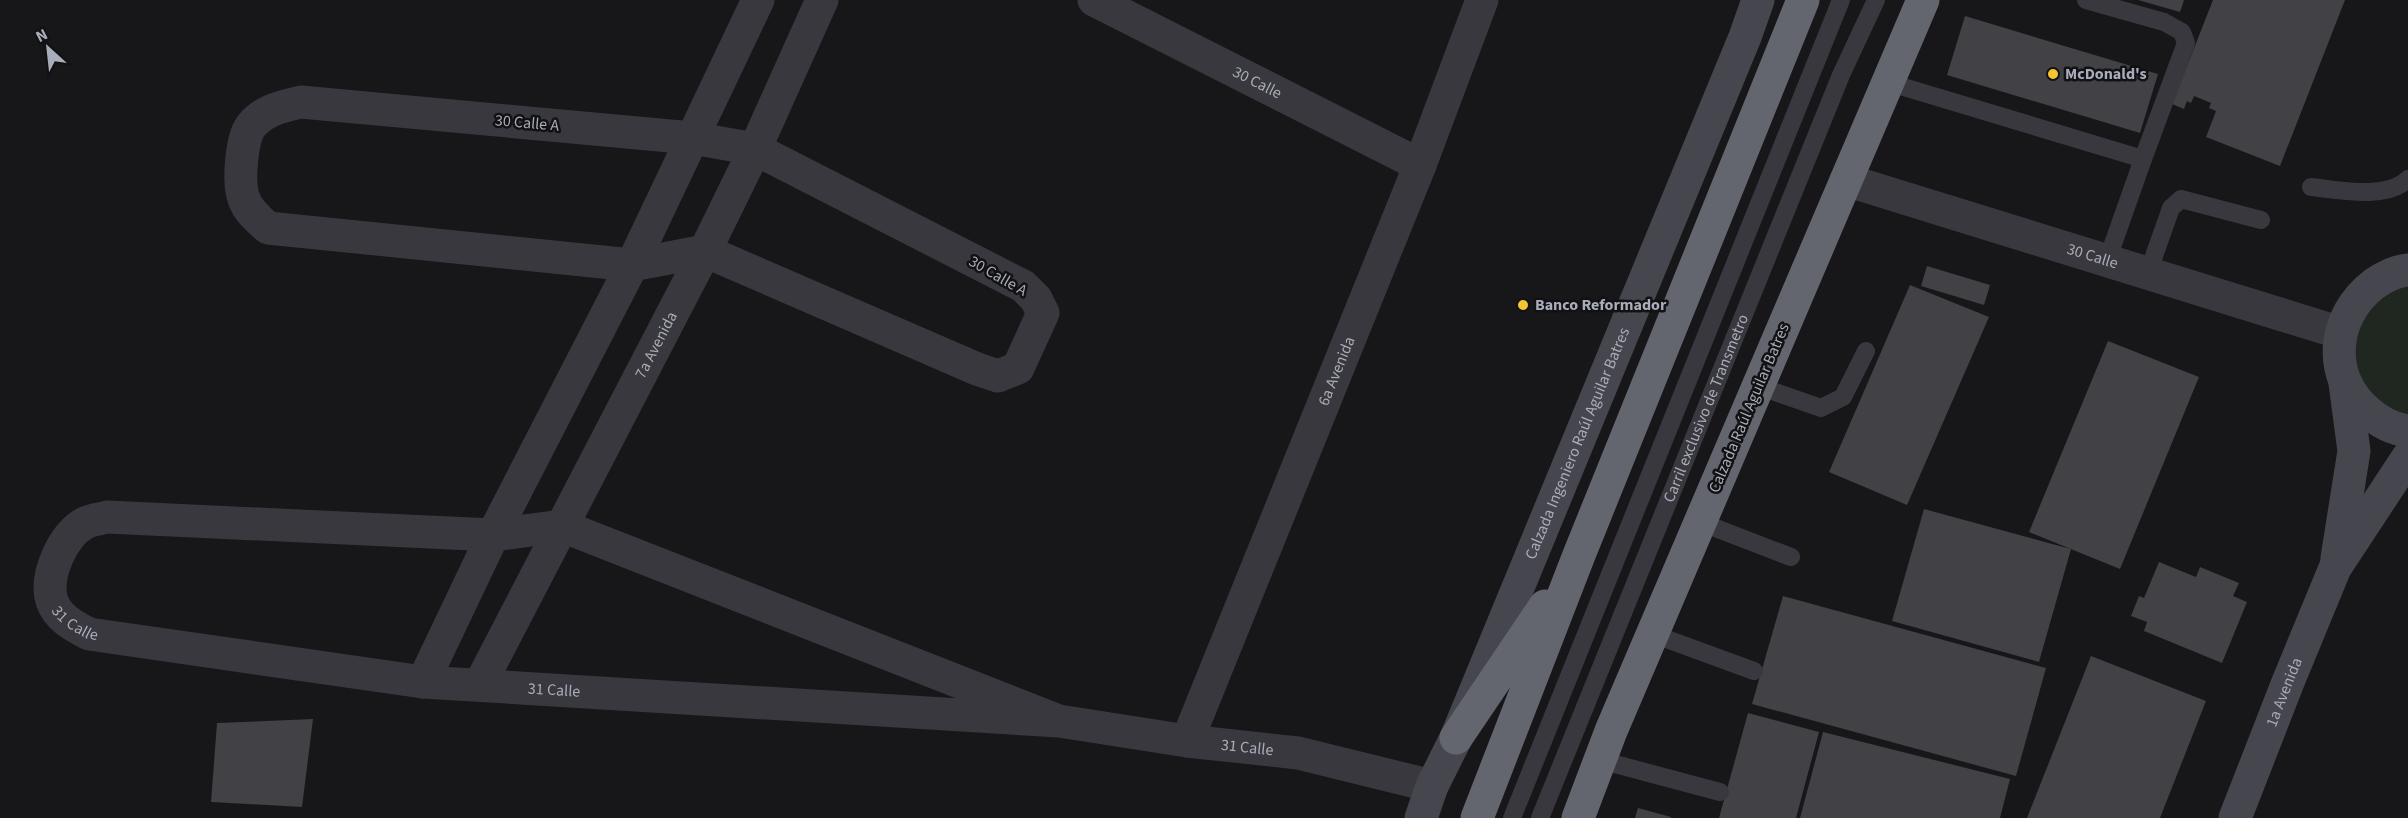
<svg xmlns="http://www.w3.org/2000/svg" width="2408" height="818" viewBox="0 0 2408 818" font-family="'Source Sans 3',sans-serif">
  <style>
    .green { fill: #1f2720 }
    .building { fill: #414146 }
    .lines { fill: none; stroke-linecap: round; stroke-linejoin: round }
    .lane { stroke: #38383e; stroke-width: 18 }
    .street { stroke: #38383e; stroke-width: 33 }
    .secondary { stroke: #46474e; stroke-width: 33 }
    .highway { stroke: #64666f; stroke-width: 33 }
    .poi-dot { fill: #f6c632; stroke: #121214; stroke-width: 2 }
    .labels { text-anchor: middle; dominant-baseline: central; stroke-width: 5; stroke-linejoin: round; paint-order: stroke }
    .poi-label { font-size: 16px; font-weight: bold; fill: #a9acb9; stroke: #121214; text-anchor: start }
    .street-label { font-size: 16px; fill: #a9acb9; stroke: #121214 }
  </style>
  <rect width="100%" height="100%" fill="#171719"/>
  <path class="green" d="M2408 283V420L2372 402 2352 367 2355 326 2380 294Z"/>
  <g class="building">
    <path d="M2138 0H2184L2180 12Z"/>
    <path d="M2213 0H2345L2280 166 2206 137 2216 111 2209 108 2211 103 2194 96 2191 103 2187 101 2184 109 2172 104Z"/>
    <path d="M1965 16 2158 74 2140 133 1947 75Z"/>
    <path d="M1927 266 1990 285 1984 305 1921 286Z"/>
    <path d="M1910 285 1989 317 1907 505 1829 472Z"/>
    <path d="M2108 341 2199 377 2120 569 2029 532Z"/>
    <path d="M1924 509 2071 549 2039 662 1892 621Z"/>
    <path d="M2159 562 2196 577 2200 567 2239 583 2233 596 2247 602 2222 663 2144 631 2147 622 2131 616 2139 596 2144 598Z"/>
    <path d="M1783 596 2046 668 2016 776 1752 704Z"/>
    <path d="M2091 656 2206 701 2160 818H2027Z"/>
    <path d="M1748 713 1819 732 1796 818H1719Z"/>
    <path d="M313 719 302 807 211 802 217 723Z"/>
    <path d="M1823 732 2010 779 2000 818H1800Z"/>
    <path d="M1638 808 1671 817V818H1635Z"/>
  </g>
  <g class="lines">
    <g class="lane">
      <path d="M1887 82 2143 159 2186 43 2182 32 2164 22 2086 0"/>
      <path d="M2311 187C2339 190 2386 200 2408 179"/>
      <path d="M2107 261 2143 159"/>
      <path d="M2148 273 2171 208 2181 199 2261 220"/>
      <path d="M1758 386 1821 408 1843 397 1866 351"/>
      <path d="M1700 522 1791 557"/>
      <path d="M1653 634 1754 671"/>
      <path d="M1600 760 1720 792"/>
      <path d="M1512 818 1841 0"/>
      <path id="s1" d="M1540 818 1841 75 1876 0"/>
    </g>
    <g class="street">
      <path id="s2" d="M1094 0 1420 165"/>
      <path d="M301 102 692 138 755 149 1023 286 1036 299 1043 313 1018 368 998 376 977 369 705 251 632 265 268 228C259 220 248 211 244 199 238 184 241 139 251 126 263 110 284 106 301 102Z"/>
      <path id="s3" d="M1846 180 2341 333"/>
      <path d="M423 682 493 535 632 265 758 0"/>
      <path id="s4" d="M480 684 705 251 755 149 822 0"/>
      <path id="s5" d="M1059 721 562 526 493 535 107 517C100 519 91 520 85 523 63 535 44 576 52 601 58 618 74 626 89 634L423 682 1059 721 1187 741 1298 753 1432 786"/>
      <path id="s6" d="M1187 741 1420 165 1482 0"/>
    </g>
    <g class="secondary">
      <path d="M2408 270C2396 271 2384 277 2374 284 2332 316 2326 376 2367 411 2378 421 2393 429 2408 431"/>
      <path d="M2337 558 2354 451 2345 383"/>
      <path id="s7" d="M1421 818 1432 786 1456 738 1745 37 1758 0"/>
      <path id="s8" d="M2235 818 2288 682 2335 568 2408 457"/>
    </g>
    <g class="highway">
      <path d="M1456 738 1545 606"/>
      <path d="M1477 818 1579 555 1803 0"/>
      <path d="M1578 818 1611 731 1923 0"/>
    </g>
  </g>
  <g class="poi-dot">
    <circle cx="2053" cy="74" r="6"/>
    <circle cx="1523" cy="305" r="6"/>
  </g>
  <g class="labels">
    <g class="poi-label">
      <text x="2065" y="74">McDonald's</text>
      <text x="1535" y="305">Banco Reformador</text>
    </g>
    <g class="street-label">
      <text stroke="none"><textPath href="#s2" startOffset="183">30 Calle</textPath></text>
      <text transform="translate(527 123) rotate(5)">30 Calle A</text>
      <text stroke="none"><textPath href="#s3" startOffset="258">30 Calle</textPath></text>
      <text transform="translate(998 276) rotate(30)">30 Calle A</text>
      <text stroke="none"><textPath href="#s4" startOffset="382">7a Avenida</textPath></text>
      <text stroke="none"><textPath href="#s6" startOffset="399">6a Avenida</textPath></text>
      <text stroke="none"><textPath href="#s1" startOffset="442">Carril exclusivo de Transmetro</textPath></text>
      <text transform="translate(1749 408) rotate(-67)">Calzada Raúl Aguilar Batres</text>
      <text stroke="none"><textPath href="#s7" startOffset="406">Calzada Ingeniero Raúl Aguilar Batres</textPath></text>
      <text stroke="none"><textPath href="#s5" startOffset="1136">31 Calle</textPath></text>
      <text stroke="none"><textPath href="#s5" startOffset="1622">31 Calle</textPath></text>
      <text stroke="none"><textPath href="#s8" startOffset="135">1a Avenida</textPath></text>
      <text stroke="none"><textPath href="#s5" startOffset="2318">31 Calle</textPath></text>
    </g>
  </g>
  <g transform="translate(48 48) rotate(333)" stroke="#121214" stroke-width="4.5" paint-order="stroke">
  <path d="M0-4.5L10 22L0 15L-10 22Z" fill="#a9acb9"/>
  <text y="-9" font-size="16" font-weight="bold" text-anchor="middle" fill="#a9acb9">N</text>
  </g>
</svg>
